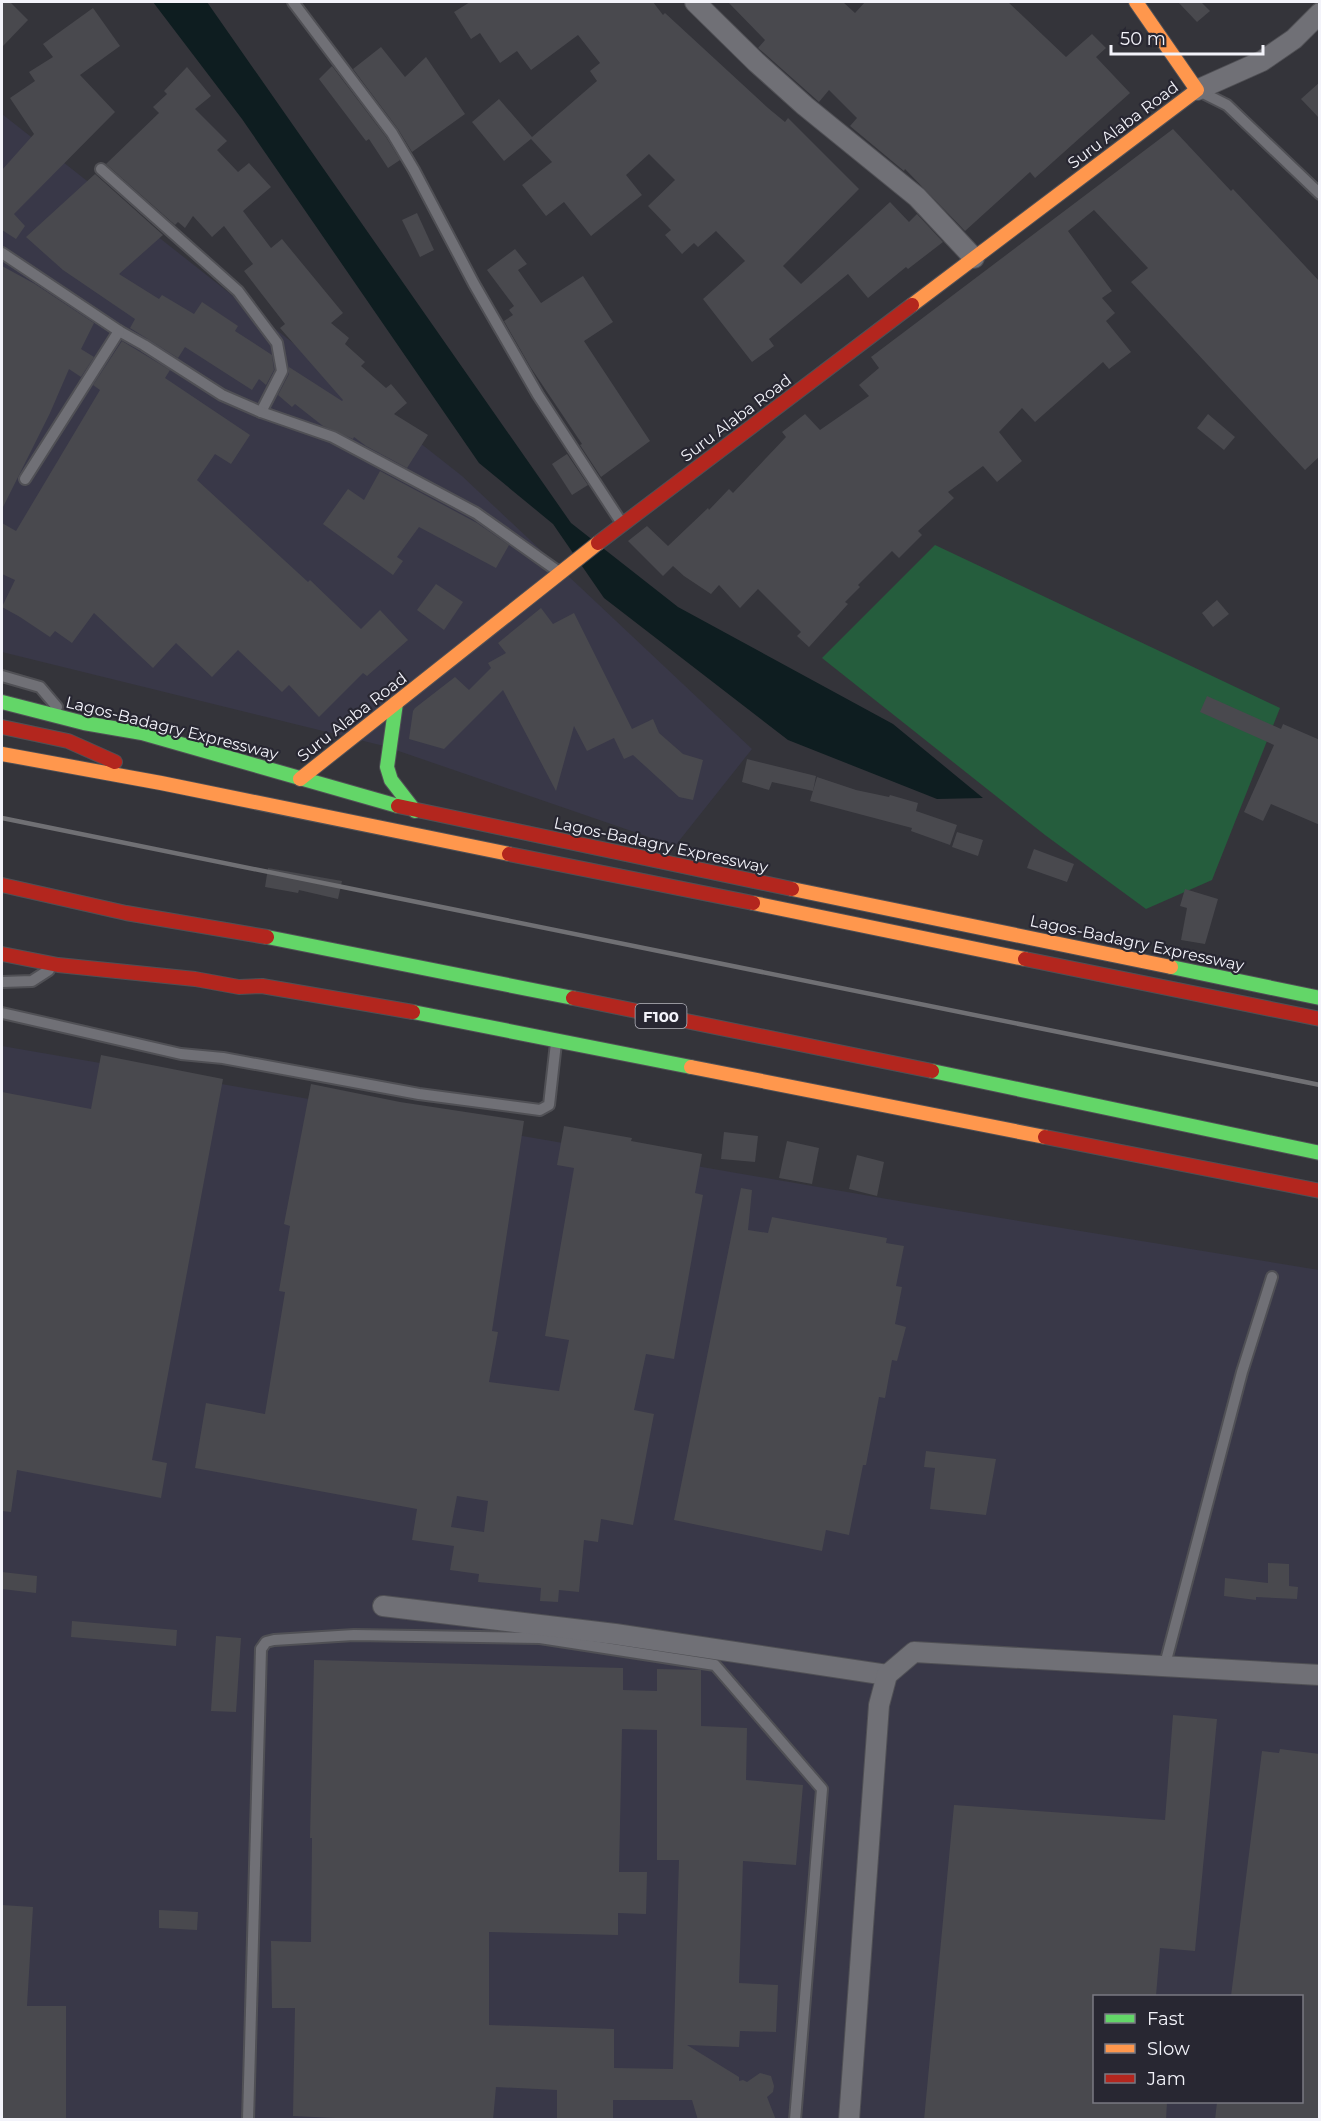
<svg xmlns="http://www.w3.org/2000/svg" width="1321" height="2121" viewBox="0 0 1321 2121" font-family="Montserrat,sans-serif">
  <style>
    .built { fill: #393848; fill-rule: evenodd }
    .green { fill: #255d3d }
    .water { fill: #0e1d20 }
    .building { fill: #49494e; fill-rule: evenodd }
    .lines { fill: none; stroke-linecap: round; stroke-linejoin: round }
    .lane-casing { stroke: #505055; stroke-width: 14 }
    .street-casing { stroke: #505055; stroke-width: 22 }
    .fast-casing { stroke: #505055; stroke-width: 16 }
    .slow-casing { stroke: #505055; stroke-width: 16 }
    .jam-casing { stroke: #505055; stroke-width: 16 }
    .lane { stroke: #707076; stroke-width: 10 }
    .street { stroke: #707076; stroke-width: 20 }
    .fast { stroke: #63d668; stroke-width: 14 }
    .slow { stroke: #ff974d; stroke-width: 14 }
    .jam { stroke: #b3261e; stroke-width: 14 }
    .rail { stroke: #707074; stroke-width: 4.5 }
    .labels { text-anchor: middle; dominant-baseline: central; stroke-width: 4.5; stroke-linejoin: round; paint-order: stroke }
    .shield { fill: #282732; stroke: #b6b6be; stroke-width: 1.5 }
    .shield-label { font-size: 15px; font-weight: bold; fill: #f3f3fa }
    .street-label { font-size: 16px; fill: #f3f3fa; stroke: #282732 }
  </style>
  <rect width="100%" height="100%" fill="#34343a"/>
  <g class="built">
    <path d="M2 114 462 476 752 749 675 846 384 746 2 652Z"/>
    <path d="M2 1046 922 1205 1319 1270V2119H2ZM1094 1996H1302V2102H1094Z"/>
  </g>
  <path class="green" d="M935 545 1280 708 1212 880 1146 909 1045 835 822 658Z"/>
  <path class="water" d="M153 2H207L571 523 678 607 893 724 983 798 937 799 788 740 604 598 553 524 479 463 242 119Z"/>
  <g class="building">
    <path d="M2 2H10L28 20 2 47Z"/>
    <path d="M470 2H653L663 15 665 13 768 108 785 122 788 118 859 189 783 266 801 284 890 202 909 222 917 214 943 242 908 269 906 267 868 298 848 274 769 339 774 346 752 362 703 299 745 261 716 231 698 247 694 243 682 254 665 235 671 230 648 206 675 180 649 154 626 175 642 195 591 236 564 202 546 216 522 185 552 162 531 139 504 161 472 122 499 99 532 137 597 81 590 71 600 63 578 35 531 70 517 51 500 63 480 33 471 39 454 12Z"/>
    <path d="M728 2H843L855 13 865 2H1008L1066 57 1092 34 1106 48 1096 57 1130 93 1035 178 1030 172 965 231 905 169 904 171 850 126 857 118 829 90 819 102 764 53 758 48 765 40Z"/>
    <path d="M1178 2H1201L1210 11 1197 22Z"/>
    <path d="M93 8 120 46 80 75 115 112 14 214 25 226 16 239 2 230V170L34 134 10 98 35 81 29 72 53 57 43 44Z"/>
    <path d="M381 47 405 77 426 57 465 114 412 152 398 129 353 69Z"/>
    <path d="M332 66 386 137 400 160 388 168 369 139 366 141 319 79Z"/>
    <path d="M187 67 211 96 195 109 227 141 217 150 238 172 249 163 271 187 243 211 271 248 282 239 343 313 331 323 349 338 345 344 365 362 361 366 386 388 391 384 407 403 394 414 428 435 407 468 366 446 354 437 353 439 323 426 295 404 292 407 278 395 289 374V367L342 401 343 400 280 328 285 324 244 271 253 264 224 226 212 237 193 216 185 228 178 222 175 225 106 164 159 113 153 107 167 94 164 91Z"/>
    <path d="M1320 82V119L1301 99Z"/>
    <path d="M1173 129 1231 191 1233 189 1320 282V456L1305 470 1131 282 1148 268 1094 210 1068 231 1112 291 1102 298 1115 313 1106 321 1131 352 1109 369 1103 362 1035 422 1022 408 999 432 1022 461 997 482 983 466 948 492 954 498 918 531 922 535 899 558 892 551 858 585 860 587 845 602 848 604 809 647 797 636 801 632 758 589 740 608 719 585 711 594 684 576 673 566 663 576 628 541 647 526 668 546 708 508 709 510 729 489 733 493 786 437 782 432 805 414 820 430 869 396 859 385 879 368 871 357Z"/>
    <path d="M95 174 163 235 119 274 159 299 162 295 194 314 202 302 238 326 235 331 272 355 274 370 266 385 259 379 252 390 185 347 178 358 130 328 135 319 63 270 26 237Z"/>
    <path d="M417 213 434 250 420 257 402 220Z"/>
    <path d="M515 249 527 264 518 270 541 303 583 276 613 322 584 341 650 441 601 477 580 445 582 444 531 368 504 321 513 315 509 310 514 306 487 270Z"/>
    <path d="M2 266 35 284 94 323 81 349 94 357 81 377 69 369 50 413 2 509Z"/>
    <path d="M122 341 170 370 165 378 250 435 231 464 215 454 197 480 308 582 310 580 361 629 380 610 408 640 367 676 363 673 319 717 289 685 282 692 238 650 212 677 176 643 153 668 94 613 72 643 55 631 50 637 20 617 2 607 15 580 2 574V523L16 531 100 390 93 385Z"/>
    <path d="M1208 414 1235 437 1224 450 1197 428Z"/>
    <path d="M567 454 588 485 572 495 552 464Z"/>
    <path d="M380 471 477 523 509 545 496 568 419 527 397 557 403 561 393 575 323 524 348 489 364 500Z"/>
    <path d="M436 584 463 602 444 630 417 610Z"/>
    <path d="M1217 600 1229 614 1213 627 1202 613Z"/>
    <path d="M541 608 553 624 574 613 632 729 653 719 659 733 683 754 703 760 693 800 679 797 633 755 624 759 614 738 587 751 574 726 556 791 503 690 444 749 409 739 413 711 415 708 455 677 469 690 491 668 488 663 506 653 498 643Z"/>
    <path d="M1207 696 1281 729 1283 724 1320 740V825L1271 804 1263 821 1244 812 1274 745 1200 712Z"/>
    <path d="M747 759 816 776 813 791 772 782 769 790 742 782Z"/>
    <path d="M817 777 856 790 889 797 890 795 918 803 916 811 957 825 950 845 911 831 912 828 810 801Z"/>
    <path d="M957 832 983 840 978 856 952 847Z"/>
    <path d="M1034 849 1074 864 1067 882 1027 868Z"/>
    <path d="M268 868 342 881 338 899 299 890 298 893 265 887Z"/>
    <path d="M1185 889 1218 899 1205 944 1181 940 1187 908 1180 906Z"/>
    <path d="M101 1055 223 1079 152 1460 167 1463 161 1498 17 1470 11 1512 2 1511V1092L91 1109Z"/>
    <path d="M311 1084 400 1102 524 1121 492 1331 498 1332 489 1382 559 1391 569 1340 545 1336 574 1168 557 1165 564 1126 632 1138 631 1141 702 1154 695 1193 703 1195 674 1359 646 1354 634 1410 654 1414 633 1525 601 1519 598 1542 584 1540 579 1592 559 1590 558 1602 540 1601 541 1588 478 1582 479 1574 450 1570 454 1546 412 1540 417 1509 195 1468 206 1403 265 1414 285 1292 279 1291 290 1226 284 1224ZM457 1496 488 1501 484 1532 451 1527Z"/>
    <path d="M724 1132 758 1136 755 1162 721 1159Z"/>
    <path d="M787 1141 819 1148 812 1184 779 1178Z"/>
    <path d="M857 1155 884 1162 877 1196 849 1189Z"/>
    <path d="M741 1188 752 1190 748 1230 768 1233 772 1217 777 1218 887 1238 886 1243 904 1246 896 1286 902 1287 895 1324 906 1327 897 1361 892 1360 885 1398 879 1397 866 1465H863L849 1535 826 1530 822 1551 674 1520Z"/>
    <path d="M926 1451 996 1459 986 1515 930 1509 935 1468 924 1467Z"/>
    <path d="M1268 1563 1289 1564V1586L1298 1587 1297 1599 1256 1597V1600L1224 1596 1225 1578 1268 1583Z"/>
    <path d="M2 1572 37 1576 36 1593 2 1589Z"/>
    <path d="M72 1621 177 1630 176 1646 71 1637Z"/>
    <path d="M216 1636 241 1638 236 1712 211 1711Z"/>
    <path d="M314 1660 623 1668V1690L657 1691V1669L701 1670V1726L747 1728 746 1780 803 1785 796 1865 743 1861 739 1983 778 1985 776 2032 740 2031 739 2047 687 2045 739 2077V2081L743 2080 747 2082 760 2073 771 2076 774 2086 773 2092 767 2097 776 2120H698L692 2100H613V2120L557 2119V2090L496 2087 493 2120H376L293 2116 295 2008H272L271 1941 311 1942 312 1838H310ZM622 1729 657 1730V1860H679L673 2069 614 2068V2029L489 2025V1932L618 1935V1913L646 1914 647 1872H619Z"/>
    <path d="M1173 1715 1217 1719 1195 1951 1160 1948 1156 1996H1095V2102H1167L1166 2120H924L954 1805 1165 1820Z"/>
    <path d="M1280 1749 1320 1754V2120H1215L1217 2102H1302V1996H1231L1262 1751 1279 1753Z"/>
    <path d="M2 1905 33 1907 27 2006H66V2120H2Z"/>
    <path d="M159 1910 198 1912 197 1930 159 1928Z"/>
  </g>
  <g class="lines">
    <g class="lane-casing">
      <g id="lane">
        <path d="M293 2 392 133 414 170 474 284 538 395 621 522"/>
        <path d="M1197 90 1227 105 1320 194"/>
        <path d="M101 169 238 291 277 343 282 371 261 412"/>
        <path d="M2 253 119 331 144 345 222 395 261 412 333 437 476 513 559 572"/>
        <path d="M25 479 119 331"/>
        <path d="M2 676 40 687 57 707"/>
        <path d="M2 982 32 981 49 970"/>
        <path d="M2 1013 181 1054 223 1058 419 1094 540 1110 549 1105 556 1043"/>
        <path d="M1164 1668 1242 1372 1272 1277"/>
        <path d="M248 2120 261 1649 266 1642 274 1640 354 1635 540 1638 715 1665 822 1789 795 2120"/>
      </g>
    </g>
    <g class="street-casing">
      <g id="street">
        <path d="M695 2 756 62 805 106 917 197 974 258"/>
        <path d="M1197 90 1262 61 1294 39 1320 13"/>
        <path d="M383 1606 615 1634 887 1675"/>
        <path d="M849 2120 879 1705 887 1675 914 1652 1320 1675"/>
      </g>
    </g>
    <g class="fast-casing">
      <g id="fast">
        <path d="M2 702 84 723 142 733 398 806"/>
        <path d="M396 703 387 767 391 780 415 811"/>
        <path d="M267 937 573 998"/>
        <path d="M1171 967 1320 998"/>
        <path d="M413 1012 691 1067"/>
        <path d="M932 1071 1320 1153"/>
      </g>
    </g>
    <g class="slow-casing">
      <g id="slow">
        <path d="M912 305 1197 90 1136 2"/>
        <path d="M2 754 161 783 509 854"/>
        <path d="M300 779 598 543"/>
        <path d="M792 889 1171 967"/>
        <path d="M753 903 1025 959"/>
        <path d="M691 1067 1045 1137"/>
      </g>
    </g>
    <g class="jam-casing">
      <g id="jam">
        <path d="M598 543 912 305"/>
        <path d="M2 727 68 741 115 762"/>
        <path d="M398 806 792 889"/>
        <path d="M509 854 753 903"/>
        <path d="M2 885 126 913 267 937"/>
        <path d="M2 954 58 965 195 979 239 987 262 986 413 1012"/>
        <path d="M1025 959 1320 1019"/>
        <path d="M573 998 932 1071"/>
        <path d="M1045 1137 1320 1191"/>
      </g>
    </g>
    <use href="#lane" class="lane"/>
    <use href="#street" class="street"/>
    <use href="#fast" class="fast"/>
    <use href="#slow" class="slow"/>
    <use href="#jam" class="jam"/>
    <path class="rail" d="M2 818 1320 1085"/>
  </g>
  <g class="labels">
    <rect class="shield" x="635.5" y="1004" width="51" height="24" rx="4.5"/>
    <g class="shield-label">
      <text x="661" y="1016">F100</text>
    </g>
    <g class="street-label">
      <text transform="translate(1123 125) rotate(-37)">Suru Alaba Road</text>
      <text transform="translate(736 418) rotate(-37)">Suru Alaba Road</text>
      <text transform="translate(352 717) rotate(-38)">Suru Alaba Road</text>
      <text transform="translate(172 728) rotate(14)">Lagos-Badagry Expressway</text>
      <text transform="translate(661 845) rotate(12)">Lagos-Badagry Expressway</text>
      <text transform="translate(1137 943) rotate(12)">Lagos-Badagry Expressway</text>
    </g>
  </g>
  <rect width="1321" height="2121" fill="none" stroke="#f3f3fa" stroke-width="6"/>
  <rect x="1093" y="1995" width="210" height="108" fill="#282732" stroke="#797982" stroke-width="1.5"/>
  <rect x="1105" y="2014" width="30" height="9" fill="#63d668" stroke="#797982" stroke-width="1.5"/>
  <text x="1147" y="2025" font-size="18" fill="#f3f3fa">Fast</text>
  <rect x="1105" y="2044" width="30" height="9" fill="#ff974d" stroke="#797982" stroke-width="1.5"/>
  <text x="1147" y="2055" font-size="18" fill="#f3f3fa">Slow</text>
  <rect x="1105" y="2074" width="30" height="9" fill="#b3261e" stroke="#797982" stroke-width="1.5"/>
  <text x="1147" y="2085" font-size="18" fill="#f3f3fa">Jam</text>
  <path d="M1111 45v9h152v-9" fill="none" stroke="#f3f3fa" stroke-width="3"/>
  <text x="1120" y="45" font-size="18" fill="#f3f3fa" stroke="#282732" stroke-width="4.5" paint-order="stroke">50 m</text>
</svg>
